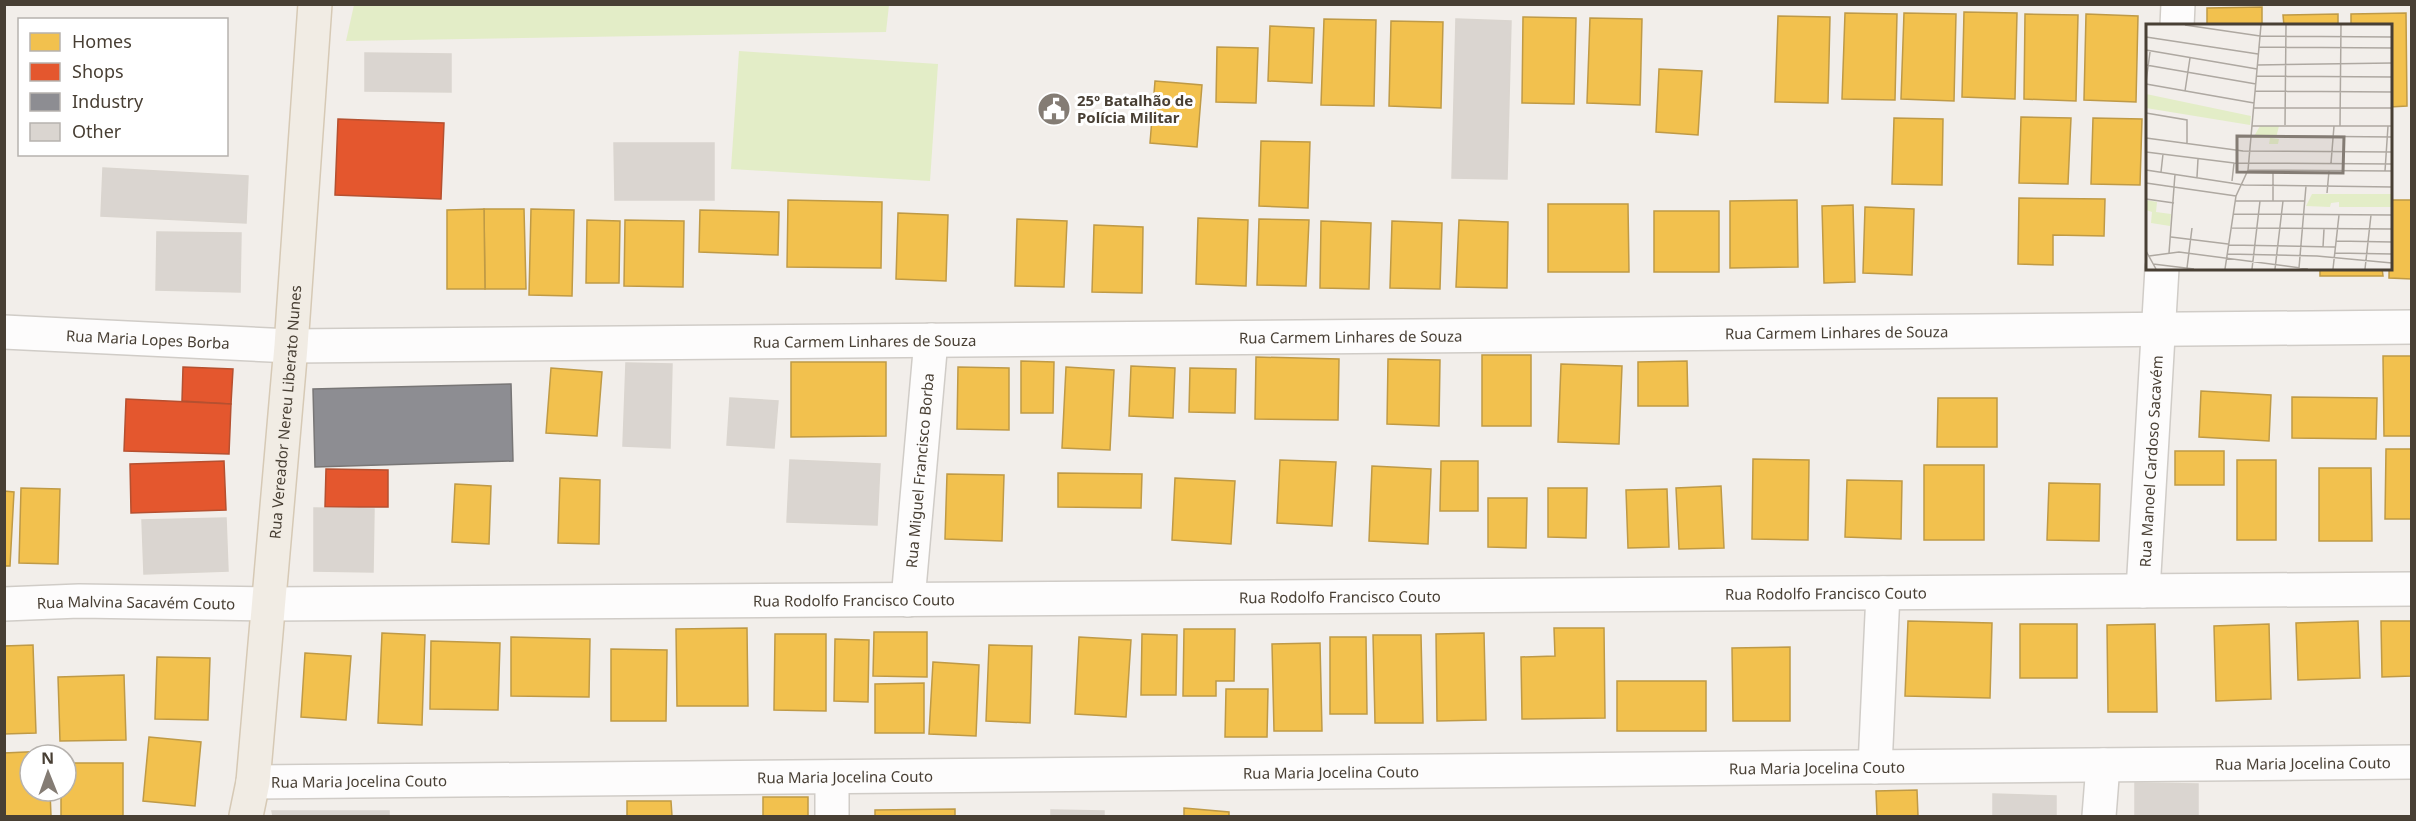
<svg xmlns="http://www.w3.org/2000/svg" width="2416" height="821" viewBox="0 0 2416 821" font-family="'Noto Sans',sans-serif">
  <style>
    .green { fill: #e3edc7 }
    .homes { fill: #f2c14e; stroke: #bf9a46; stroke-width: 1.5 }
    .shops { fill: #e4572e; stroke: #b55030; stroke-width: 1.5 }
    .industry { fill: #8d8d92; stroke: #787676; stroke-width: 1.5 }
    .building { fill: #dad5d0; stroke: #dad5cf; stroke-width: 1.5 }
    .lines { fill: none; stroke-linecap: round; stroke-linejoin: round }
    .minor-casing { stroke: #d0ccc7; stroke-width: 36 }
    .major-casing { stroke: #d6c9b5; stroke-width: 36 }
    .minor { stroke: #fdfcfc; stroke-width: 33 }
    .major { stroke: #f1ece4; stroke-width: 33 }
    .labels { text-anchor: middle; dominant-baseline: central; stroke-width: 6; stroke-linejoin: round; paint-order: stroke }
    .poi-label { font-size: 15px; font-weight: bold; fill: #483f34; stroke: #fff; text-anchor: start }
    .street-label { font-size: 15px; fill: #483f34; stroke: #fff }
    .inset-road { fill: none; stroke: #aea8a1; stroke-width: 1.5 }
    .view { fill: #847c74; fill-opacity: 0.15; stroke: #847c74; stroke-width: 3 }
    .inset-edge { fill: none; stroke: #483f34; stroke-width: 3 }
  </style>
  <rect width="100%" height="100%" fill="#f2eeea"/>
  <g class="green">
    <path d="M354 5V4L889 5 886 32 346 41Z"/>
    <path d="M739 51 938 64 930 181 731 169Z"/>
  </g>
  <g class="homes">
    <path d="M2262 7V26H2207V8Z"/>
    <path d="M1964 12 2017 13 2015 99 1962 97Z"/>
    <path d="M1845 13 1897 14 1895 100 1842 99Z"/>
    <path d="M1904 13 1956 14 1954 101 1901 99Z"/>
    <path d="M2406 13 2407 106 2390 107V26H2351V14Z"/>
    <path d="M2025 14 2078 15 2076 101 2024 99Z"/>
    <path d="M2086 14 2138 16 2136 102 2084 100Z"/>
    <path d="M2338 14V26H2284L2283 15Z"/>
    <path d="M1778 16 1830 17 1828 103 1775 102Z"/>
    <path d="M1523 17 1576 18 1574 104 1522 103Z"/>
    <path d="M1590 18 1642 19 1640 105 1587 103Z"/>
    <path d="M1324 19 1376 20 1374 106 1321 105Z"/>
    <path d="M1391 21 1443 22 1441 108 1389 106Z"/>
    <path d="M1270 26 1314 28 1312 83 1268 81Z"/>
    <path d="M1217 47 1258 48 1256 103 1216 102Z"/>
    <path d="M1659 69 1702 71 1698 135 1656 132Z"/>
    <path d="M1155 81 1202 85 1197 147 1150 143Z"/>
    <path d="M2021 117 2071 118 2068 184 2019 183Z"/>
    <path d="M1894 118 1943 119 1942 185 1892 184Z"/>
    <path d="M2093 118 2142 119 2140 185 2091 184Z"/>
    <path d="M1261 141 1310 142 1308 208 1259 206Z"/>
    <path d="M2019 198 2105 199 2104 236 2053 235V265L2018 264Z"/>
    <path d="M788 200 882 202 881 268 787 267Z"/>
    <path d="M1797 200 1798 267 1730 268V201Z"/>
    <path d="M2390 200H2412V279L2389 278Z"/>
    <path d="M1548 204H1628L1629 272H1548Z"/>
    <path d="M1853 205 1855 282 1824 283 1822 206Z"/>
    <path d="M1865 207 1914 209 1912 275 1863 273Z"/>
    <path d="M484 209H524L526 289H485Z"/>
    <path d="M484 209 485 289H447V210Z"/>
    <path d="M531 209 574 210 572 296 529 295Z"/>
    <path d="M700 210 779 212 778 255 699 252Z"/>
    <rect x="1654" y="211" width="65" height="61"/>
    <path d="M898 213 948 215 946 281 896 279Z"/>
    <path d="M1198 218 1248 220 1246 286 1196 284Z"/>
    <path d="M1017 219 1067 221 1064 287 1015 286Z"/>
    <path d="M1259 219 1309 220 1306 286 1257 285Z"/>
    <path d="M587 220 620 221 619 283H586Z"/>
    <path d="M625 220 684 221 683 287 624 286Z"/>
    <path d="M1459 220 1508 222 1507 288 1456 287Z"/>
    <path d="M1321 221 1371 223 1369 289 1320 288Z"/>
    <path d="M1392 221 1442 223 1440 289 1390 288Z"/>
    <path d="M1094 225 1143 227 1142 293 1092 292Z"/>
    <path d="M2320 268H2382L2383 276H2320Z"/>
    <rect x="1482" y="355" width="49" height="71"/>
    <path d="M2383 356H2412V436H2384Z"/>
    <path d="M1256 357 1339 359 1338 420 1255 419Z"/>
    <path d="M1388 359 1440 360 1439 426 1387 424Z"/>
    <path d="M1021 361 1054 362 1053 413H1021Z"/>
    <path d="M1687 361 1688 406H1638V362Z"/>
    <path d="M791 362H886V436L791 437Z"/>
    <path d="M1561 364 1622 366 1619 444 1558 442Z"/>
    <path d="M1131 366 1175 368 1173 418 1129 416Z"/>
    <path d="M958 367 1009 368V430L957 429Z"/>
    <path d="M1066 367 1114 370 1110 450 1062 448Z"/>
    <path d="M551 368 602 372 597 436 546 433Z"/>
    <path d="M1190 368 1236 369 1235 413 1189 412Z"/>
    <path d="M2201 391 2271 395 2269 441 2199 437Z"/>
    <path d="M2292 397 2377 398 2376 439 2292 438Z"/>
    <path d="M1938 398H1997V447H1937Z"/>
    <path d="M2386 449H2412V519H2385Z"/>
    <rect x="2175" y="451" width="49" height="34"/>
    <path d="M1753 459 1809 460 1808 540 1752 539Z"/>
    <path d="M1280 460 1336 462 1332 526 1277 523Z"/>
    <rect x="2237" y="460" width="39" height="80"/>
    <path d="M1441 461H1478V511H1440Z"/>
    <rect x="1924" y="465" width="60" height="75"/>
    <path d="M1372 466 1431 469 1428 544 1369 541Z"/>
    <path d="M2319 468H2371L2372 541H2319Z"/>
    <path d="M1058 473 1142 474 1141 508 1058 507Z"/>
    <path d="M947 474 1004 475 1002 541 945 539Z"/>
    <path d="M560 478 600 480 599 544 558 543Z"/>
    <path d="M1175 478 1235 481 1231 544 1172 540Z"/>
    <path d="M1847 480 1902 481 1901 539 1845 537Z"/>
    <path d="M2049 483 2100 484 2099 541 2047 540Z"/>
    <path d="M455 484 491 486 489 544 452 542Z"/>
    <path d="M1721 486 1724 548 1679 549 1676 488Z"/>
    <path d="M21 488 60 489 58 564 19 563Z"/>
    <path d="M1548 488H1587L1586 538 1548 537Z"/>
    <path d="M1667 489 1669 547 1628 548 1626 490Z"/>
    <path d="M4 491 14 492 10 566H4Z"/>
    <path d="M1488 498H1527L1526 548 1488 547Z"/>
    <path d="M1908 621 1992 623 1990 698 1905 696Z"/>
    <path d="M2358 621 2360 678 2298 680 2296 623Z"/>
    <path d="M2381 621H2412V676L2382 677Z"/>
    <rect x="2020" y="624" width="57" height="54"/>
    <path d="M2155 624 2157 712H2108L2107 625Z"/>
    <path d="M2269 624 2271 699 2216 701 2214 626Z"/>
    <path d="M747 628 748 706H677L676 629Z"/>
    <path d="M1554 628H1604L1605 718 1522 719 1521 657 1555 656Z"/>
    <path d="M1184 629H1235L1234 681H1216V696H1183Z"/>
    <path d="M874 632H927V677L873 676Z"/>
    <path d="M382 633 425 635 422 725 378 723Z"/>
    <path d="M1484 633 1486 720 1437 721 1436 634Z"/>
    <path d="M775 634H826V711L774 710Z"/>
    <path d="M1142 634 1177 635 1176 695H1141Z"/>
    <path d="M1373 635H1421L1423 723H1375Z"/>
    <path d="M511 637 590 639 589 697 511 696Z"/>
    <path d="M1079 637 1131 640 1126 717 1075 714Z"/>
    <path d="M1330 637H1366L1367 714H1330Z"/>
    <path d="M835 639 869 640 868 702 834 701Z"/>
    <path d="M431 641 500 643 498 710 430 709Z"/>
    <path d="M1320 643 1322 731H1274L1272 644Z"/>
    <path d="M33 645 36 733 4 734V646Z"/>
    <path d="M989 645 1032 646 1030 723 986 721Z"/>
    <path d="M1790 647V721H1733L1732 648Z"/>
    <path d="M611 649 667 650 666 721H611Z"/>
    <path d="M305 653 351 656 346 720 301 717Z"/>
    <path d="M157 657 210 658 208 720 155 719Z"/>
    <path d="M933 662 979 665 976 736 929 734Z"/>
    <path d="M124 675 126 740 60 741 58 677Z"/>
    <rect x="1617" y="681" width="89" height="50"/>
    <path d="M924 683V733H875V684Z"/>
    <path d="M1226 689H1268L1267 737H1225Z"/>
    <path d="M149 737 201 742 195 806 143 801Z"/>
    <path d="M48 751V755H30V791H50L51 816H4V753Z"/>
    <path d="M66 763H123V816H61V791H66Z"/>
    <path d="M1917 790 1918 816H1877L1876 791Z"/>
    <rect x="763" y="797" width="45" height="19"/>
    <path d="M627 801H671L672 816H627Z"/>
    <path d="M1184 808 1229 812V816H1184Z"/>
    <path d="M955 809V816H875V810Z"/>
  </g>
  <g class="shops">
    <path d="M338 119 444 123 441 199 335 195Z"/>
    <path d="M183 367 233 369 231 404 182 401Z"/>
    <path d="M126 399 231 404 229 454 124 451Z"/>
    <path d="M224 461 226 510 131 513 130 464Z"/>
    <path d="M326 469 388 470V507H325Z"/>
  </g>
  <path class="industry" d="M511 384 513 461 315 467 313 389Z"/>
  <g class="building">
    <path d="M1456 19 1511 21 1507 179 1452 178Z"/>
    <path d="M365 53 451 54V92L365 91Z"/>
    <path d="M614 143H714V200H615Z"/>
    <path d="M103 168 248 176 246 223 101 216Z"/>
    <path d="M157 232 241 233 240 292 156 290Z"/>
    <path d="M626 363 672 364 670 448 623 446Z"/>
    <path d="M730 398 778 401 774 448 727 445Z"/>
    <path d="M790 460 880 464 877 525 787 522Z"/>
    <path d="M314 508 374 509 373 572 314 571Z"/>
    <path d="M226 518 228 571 144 574 142 520Z"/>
    <path d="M2135 783 2198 784V816H2135Z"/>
    <path d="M1993 794 2056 796V816H1993Z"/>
    <path d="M1051 810 1104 811V816H1051Z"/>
    <path d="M272 811H389V816H273Z"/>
  </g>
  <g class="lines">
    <g class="minor-casing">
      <g id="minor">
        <path d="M2177 26 2178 4"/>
        <path id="s1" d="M4 332 291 346 2412 327"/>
        <path id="s2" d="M2143 591 2162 268"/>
        <path id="s3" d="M908 600 931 340"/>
        <path id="s4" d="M4 604 79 601 269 604 2412 589"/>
        <path d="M1875 767 1883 593"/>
        <path d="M832 777V816"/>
        <path id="s5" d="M253 782 2412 762"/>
        <path d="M2099 816 2103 765"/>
      </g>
    </g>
    <g class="major-casing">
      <g id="major">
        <path id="s6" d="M246 816 253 782 291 346 315 4"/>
      </g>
    </g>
    <use href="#minor" class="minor"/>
    <use href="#major" class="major"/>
  </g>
  <defs>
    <g id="civic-disc" transform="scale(1.725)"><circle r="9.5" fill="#847c74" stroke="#fff"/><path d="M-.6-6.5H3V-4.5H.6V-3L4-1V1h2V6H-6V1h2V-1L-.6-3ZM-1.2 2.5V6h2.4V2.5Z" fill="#fff"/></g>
  </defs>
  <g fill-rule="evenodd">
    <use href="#civic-disc" x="1054" y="109"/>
  </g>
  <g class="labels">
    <g class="poi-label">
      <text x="1077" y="100">25º Batalhão de<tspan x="1077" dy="17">Polícia Militar</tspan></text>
    </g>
    <g class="street-label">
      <text stroke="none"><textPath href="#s1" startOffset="1833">Rua Carmem Linhares de Souza</textPath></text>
      <text stroke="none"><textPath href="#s1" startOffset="1347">Rua Carmem Linhares de Souza</textPath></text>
      <text stroke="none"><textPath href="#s1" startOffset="144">Rua Maria Lopes Borba</textPath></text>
      <text stroke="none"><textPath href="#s1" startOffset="861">Rua Carmem Linhares de Souza</textPath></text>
      <text stroke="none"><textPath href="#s6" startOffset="406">Rua Vereador Nereu Liberato Nunes</textPath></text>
      <text stroke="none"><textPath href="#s2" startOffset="130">Rua Manoel Cardoso Sacavém</textPath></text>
      <text stroke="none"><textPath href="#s3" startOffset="130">Rua Miguel Francisco Borba</textPath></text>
      <text stroke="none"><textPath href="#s4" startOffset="1822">Rua Rodolfo Francisco Couto</textPath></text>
      <text stroke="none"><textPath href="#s4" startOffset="1336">Rua Rodolfo Francisco Couto</textPath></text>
      <text stroke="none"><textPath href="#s4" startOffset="850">Rua Rodolfo Francisco Couto</textPath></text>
      <text stroke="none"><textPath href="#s4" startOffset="132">Rua Malvina Sacavém Couto</textPath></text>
      <text stroke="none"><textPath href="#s5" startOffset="2050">Rua Maria Jocelina Couto</textPath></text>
      <text stroke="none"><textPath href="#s5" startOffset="1564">Rua Maria Jocelina Couto</textPath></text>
      <text stroke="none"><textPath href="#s5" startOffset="1078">Rua Maria Jocelina Couto</textPath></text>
      <text stroke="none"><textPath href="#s5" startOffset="592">Rua Maria Jocelina Couto</textPath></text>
      <text stroke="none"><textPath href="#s5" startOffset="106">Rua Maria Jocelina Couto</textPath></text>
    </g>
  </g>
  <g transform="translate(2146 24)">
    <rect width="246" height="246" fill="#f2eeea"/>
    <path d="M0 70 105 92 104 101 0 84ZM114 102H133L130 114H126L133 115 132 120H123L124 114H107ZM166 170H246V183H193V178L185 179 184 183 160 182ZM0 176 11 178 10 188 25 190 24 202 5 199 6 188 0 186Z" fill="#e3edc7"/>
    <path class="inset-road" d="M39 1 114 12M114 12 246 13M0 13 112 30M113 23 246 24M0 26 111 45M0 41 110 60M111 41 246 39M110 52 246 53M0 58 4 28M0 60 108 79M39 67 44 34M109 67 246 68M108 84H246M0 89 41 96V119M139 101 140 1M106 102H246M194 102 195 1M143 112 246 113M0 114 97 127 246 128M0 128 88 139 246 140M185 139 188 102M0 146 98 161 246 163M102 146 246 147M239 147 242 102M15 148 17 130M51 153 52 135M86 157 88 139M0 159 90 172M181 169 183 147M0 175 28 179M89 177H159M127 177V146M87 190 246 191M86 204 246 205M25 213 82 220M190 217 246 218M83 221 189 223M177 223 178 205M0 227 10 245M23 229 29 150M189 229 246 230M81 230 171 232 246 239M3 232 33 228 162 245M7 240 48 245M41 244 46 204M153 244 160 162M79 245 90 172 102 146 115 1M106 245 114 177M129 245 137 177M187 245 193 191M219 245 225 191"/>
    <path class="view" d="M91 112 198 113 197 149 91 148Z"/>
    <rect width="246" height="246" class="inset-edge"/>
  </g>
  <rect width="2416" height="821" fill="none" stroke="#483f34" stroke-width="12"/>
  <rect x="18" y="18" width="210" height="138" fill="#ffffff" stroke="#b6b2ae" stroke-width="1.5"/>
  <rect x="30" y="33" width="30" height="18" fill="#f2c14e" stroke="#b6b2ae" stroke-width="1.5"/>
  <text x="72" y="48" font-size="18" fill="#483f34">Homes</text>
  <rect x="30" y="63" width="30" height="18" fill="#e4572e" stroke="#b6b2ae" stroke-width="1.5"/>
  <text x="72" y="78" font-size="18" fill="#483f34">Shops</text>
  <rect x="30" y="93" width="30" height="18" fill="#8d8d92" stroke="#b6b2ae" stroke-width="1.5"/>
  <text x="72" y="108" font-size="18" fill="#483f34">Industry</text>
  <rect x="30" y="123" width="30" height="18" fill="#dad5d0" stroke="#b6b2ae" stroke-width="1.5"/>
  <text x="72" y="138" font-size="18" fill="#483f34">Other</text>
  <g transform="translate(48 773) rotate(359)"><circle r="28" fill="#ffffff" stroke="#b6b2ae" stroke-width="1.5"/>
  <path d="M0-4.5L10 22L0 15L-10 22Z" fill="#847c74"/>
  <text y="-9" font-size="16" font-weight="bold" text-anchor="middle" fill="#483f34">N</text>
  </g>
</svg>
